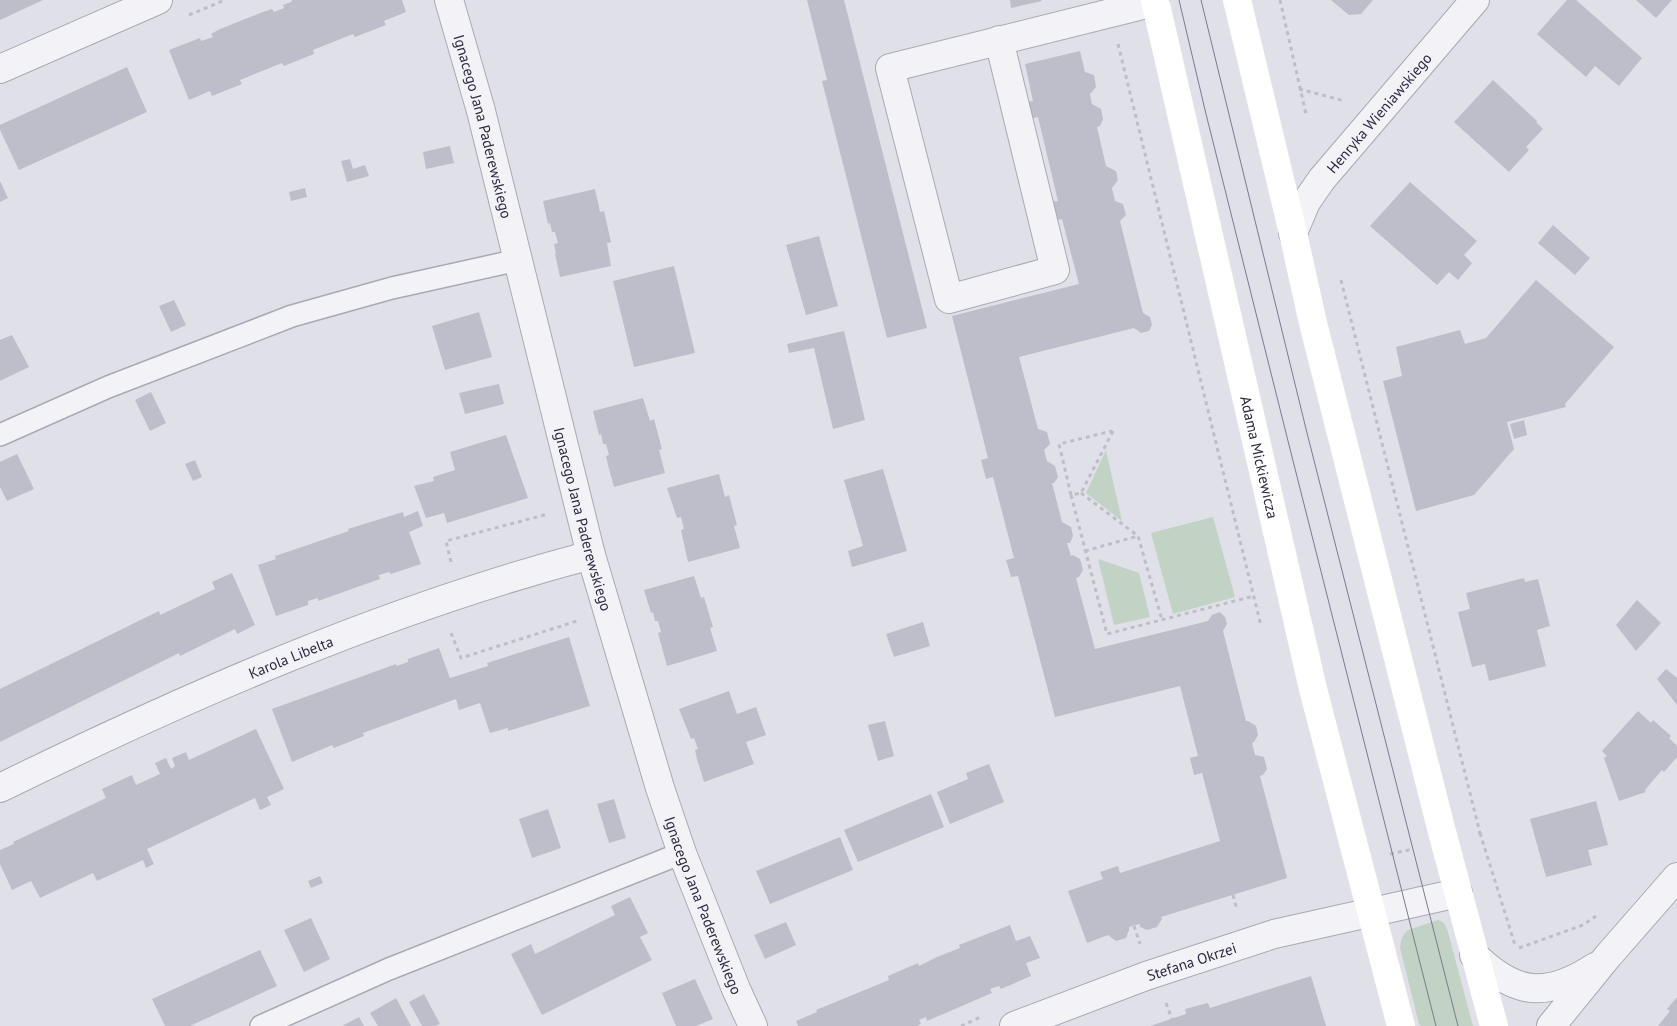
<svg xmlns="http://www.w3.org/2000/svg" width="1677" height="1026" viewBox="0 0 1677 1026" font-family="'PT Sans',sans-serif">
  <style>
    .green { fill: #c2d2c4 }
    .building { fill: #bebecb }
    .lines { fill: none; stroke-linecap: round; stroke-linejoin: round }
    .lane-casing { stroke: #a9a9b5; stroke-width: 24 }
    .street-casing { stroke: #a9a9b5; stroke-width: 30 }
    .path { stroke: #bfbec7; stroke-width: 3; stroke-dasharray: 4 4; stroke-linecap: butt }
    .lane { stroke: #f3f3f7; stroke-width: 21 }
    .street { stroke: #f3f3f7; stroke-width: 28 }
    .secondary { stroke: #fff; stroke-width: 28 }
    .tram { stroke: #7a7a91; stroke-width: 1 }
    .labels { text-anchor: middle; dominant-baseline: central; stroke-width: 5; stroke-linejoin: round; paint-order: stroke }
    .street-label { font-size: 15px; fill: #2a293f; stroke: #f0f0f6 }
  </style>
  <rect width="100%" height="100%" fill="#e0e0e8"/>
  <g class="green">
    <path d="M1106 450 1122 521 1086 493Z"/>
    <path d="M1213 517 1235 597 1173 614 1151 533Z"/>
    <path d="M1098 559 1139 573 1150 617 1114 625Z"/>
    <path d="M1438 920 1444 923 1448 932 1473 1026H1421L1419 1024 1400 948C1401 940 1402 935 1408 930Z"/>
  </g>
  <g class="building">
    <path d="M0 0H43L0 20Z"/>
    <path d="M292 0H402L406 12 384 21 386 25 355 37 353 34 313 50 314 54 284 66 282 63 240 80 242 84 212 96 210 91 189 100 169 50 200 38 201 41 213 37 211 34 220 29 263 12 272 9 274 12 284 8 283 5 291 2Z"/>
    <path d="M807 0H844L927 328 887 338 822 81 827 80Z"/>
    <path d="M1010 0H1041L1042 1 1011 8Z"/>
    <path d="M1331 0H1373L1361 14 1349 15Z"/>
    <path d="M1567 0H1576L1642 58 1619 86 1595 66 1586 77 1537 34Z"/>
    <path d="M1636 0H1672L1656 18Z"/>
    <path d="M1080 51 1085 72 1094 75 1096 87 1090 94 1092 104 1101 109 1103 119 1100 126 1097 127 1106 166 1116 171 1118 180 1112 188 1115 201 1123 204 1126 215 1120 221 1143 313 1150 317 1152 325 1149 331 1141 333 1134 328 1019 357 1038 429 1047 432 1050 444 1044 450 1047 461 1055 466 1058 477 1054 483H1052L1062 522 1071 527 1073 536 1070 543H1067L1071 556 1073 555 1080 559 1083 570 1079 577 1076 578 1095 649 1208 621 1212 615 1220 612 1225 617 1227 624 1223 631 1246 721H1248L1256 726 1258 735 1254 742 1252 743 1255 755 1264 757 1267 769 1263 775 1260 776 1287 878 1161 917 1162 919 1157 927 1147 930 1140 927V924L1129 927V930L1126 938 1116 941 1108 935 1087 943 1068 891 1103 879 1100 872 1118 866 1120 873 1220 841 1202 773 1194 775 1190 758 1198 756 1180 686 1055 717 1018 576 1011 577 1006 560 1014 558 993 477 986 479 981 460 988 458 952 316 1079 284 1062 219 1053 221 1049 202 1058 201 1038 117 1030 119 1026 102 1033 101 1025 64Z"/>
    <path d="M127 67 147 112 19 170 0 130V125Z"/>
    <path d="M1493 80 1537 121 1536 122 1543 129 1526 147 1529 150 1509 172 1454 122Z"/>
    <path d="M450 146 454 163 426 169 423 152Z"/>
    <path d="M350 159 353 169 365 165 369 176 347 182 341 161Z"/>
    <path d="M0 181 8 198 0 202Z"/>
    <path d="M1410 182 1477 241 1464 255 1472 263 1458 280 1449 272 1437 285 1370 226Z"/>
    <path d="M305 188 307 197 291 201 289 192Z"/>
    <path d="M595 189 600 212 604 211 611 242 607 243 611 266 560 277 555 254H556L554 244 558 243 555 232H552L550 223 548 224 543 201Z"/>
    <path d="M1553 225 1590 258 1575 275 1538 243Z"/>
    <path d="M819 236 838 306 806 315 786 245Z"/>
    <path d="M674 266 695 353 634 367 613 281Z"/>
    <path d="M1536 280 1614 347 1565 404 1566 407 1507 422 1514 449 1474 495 1416 511 1383 381 1402 376 1396 347 1460 330 1465 344 1486 338Z"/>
    <path d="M174 300 186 325 171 332 159 306Z"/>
    <path d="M479 312 492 357 445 370 432 326Z"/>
    <path d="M844 331 865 420 833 429 814 348 789 353 787 344Z"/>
    <path d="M12 335 29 367 0 381V340Z"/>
    <path d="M499 384 504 404 465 414 459 393Z"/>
    <path d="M151 392 166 423 150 431 135 400Z"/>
    <path d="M643 398 650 421 654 419 662 449 659 450 665 473 614 487 608 465 606 456 609 455 606 444H603L601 434 599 435 593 411Z"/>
    <path d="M1524 420 1527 435 1514 439 1510 424Z"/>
    <path d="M506 435 528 498 447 523 444 513 426 518 414 486 434 481 433 477 455 470 450 452Z"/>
    <path d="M17 454 34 489 7 501 0 487V462Z"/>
    <path d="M195 460 202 477 193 481 185 464Z"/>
    <path d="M883 469 907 551 852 567 848 551 863 546 844 480Z"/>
    <path d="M719 474 725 497 729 495 737 525 734 526 740 548 688 562 681 530 684 529 681 517 677 518 667 488Z"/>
    <path d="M418 511 423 526 409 532 421 564 391 574 389 572 379 575 380 579 318 601V598L308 601V605L276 616 258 565 276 559 275 556 349 531 348 529 403 512 404 517Z"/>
    <path d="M232 573 255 625 237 634 235 629 180 656 179 653 0 742V689L159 611 160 615 215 589 212 582Z"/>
    <path d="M694 576 701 598 704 597 713 627 710 628 717 651 667 666 658 633 661 632 658 621H655L653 612 651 613 644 590Z"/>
    <path d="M1524 578 1525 582 1538 579 1550 626 1537 630 1546 666 1489 681 1485 664 1472 667 1458 612 1470 609 1466 593Z"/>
    <path d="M1637 600 1661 623 1636 651 1616 625Z"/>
    <path d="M923 622 930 646 894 657 886 634Z"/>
    <path d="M569 637 590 706 508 731V728L490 733 480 703 459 710 456 699 363 733 364 736 334 748 332 745 292 762 272 709 396 664 397 666 408 662V659L439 648 450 678 488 666 487 663Z"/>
    <path d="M1666 669 1677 678V705L1657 679Z"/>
    <path d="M729 691 737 714 756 707 766 735 746 742 754 764 704 782 697 759 695 750 698 749 694 738 691 739 679 709Z"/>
    <path d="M1638 711 1651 723 1653 720 1671 736 1669 738 1677 746V757L1664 772 1662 770 1645 790 1646 792 1619 801 1604 758 1607 756 1602 751Z"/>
    <path d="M885 721 894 756 878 761 868 725Z"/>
    <path d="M256 729 284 789 267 797 271 805 260 810 255 798 147 849 154 864 146 868 143 860 97 881 93 873 40 898 31 881 12 890 0 864V850L14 844 13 842 106 798 102 789 132 775 136 785 160 774 155 763 166 758 171 769 175 766 172 758 186 752 189 760Z"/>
    <path d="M989 764 1004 802 950 824 937 792 968 779 966 773Z"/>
    <path d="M931 794 944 827 858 862 844 830Z"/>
    <path d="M614 799 626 838 609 843 597 804Z"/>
    <path d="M1596 801 1608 845 1588 850 1592 865 1546 877 1530 819Z"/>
    <path d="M548 809 561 848 532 858 519 819Z"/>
    <path d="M840 837 853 870 770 904 756 871Z"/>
    <path d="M320 876 323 883 311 888 308 881Z"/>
    <path d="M630 897 648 933 640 937 652 960 542 1015 511 954 531 944 535 954 615 915 611 906Z"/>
    <path d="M311 918 330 959 304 972 284 930Z"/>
    <path d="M786 922 796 945 765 959 754 935Z"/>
    <path d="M1010 925 1016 941 1030 936 1040 958 1026 963 1031 976 1001 989 999 986 990 989 992 993 927 1021 926 1017 919 1020 921 1024 917 1026H798L796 1021 817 1012 816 1010 889 980 888 976 918 963 919 966 937 957 960 948 959 945Z"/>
    <path d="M260 950 277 986 190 1026H165L152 999Z"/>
    <path d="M1311 976 1326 1026H1150L1186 1014 1185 1009 1208 1003 1210 1008Z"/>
    <path d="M695 979 713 1019 696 1026H676L662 993Z"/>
    <path d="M424 994 440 1024 435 1026H422L409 1002Z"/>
    <path d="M1677 997V1026H1658L1670 1011 1667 1009Z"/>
    <path d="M396 998 411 1026H378L370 1013Z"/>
    <path d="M359 1017 364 1026H342Z"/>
  </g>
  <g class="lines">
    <g class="lane-casing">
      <g id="lane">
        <path d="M0 435 108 387 292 316 392 288 518 260"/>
        <path d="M261 1026 389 969 682 853"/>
      </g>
    </g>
    <g class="street-casing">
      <g id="street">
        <path id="s1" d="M449 0 481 111 591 555 660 788 682 853 736 989 753 1026"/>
        <path d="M999 40 1055 270 949 299 890 68 1155 2"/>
        <path d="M0 69 158 0"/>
        <path id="s2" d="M1293 233 1306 202 1322 179 1475 0"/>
        <path id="s3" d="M0 788C190 695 386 609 591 555"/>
        <path d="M1474 955C1515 995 1546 999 1595 967"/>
        <path id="s4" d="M1014 1026 1146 976 1274 934 1458 893"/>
        <path d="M1551 1026 1608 956 1677 877"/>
      </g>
    </g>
    <g class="path">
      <path d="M1280 0 1306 114"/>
      <path d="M189 15 225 0"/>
      <path d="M1118 44 1261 626"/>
      <path d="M1299 89 1345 101"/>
      <path d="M1341 280 1480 833 1476 834"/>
      <path d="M1113 431 1081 493 1071 495 1107 634 1254 596"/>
      <path d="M1081 493 1138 536 1162 620"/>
      <path d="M1071 495 1059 444 1112 431"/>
      <path d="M1085 551 1138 536"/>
      <path d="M451 562 446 541 548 514"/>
      <path d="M451 633 461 658 577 621"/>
      <path d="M1480 833 1515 945"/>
      <path d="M1390 854 1413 849"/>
      <path d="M1233 895 1237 910"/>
      <path d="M1134 926 1140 944"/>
      <path d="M1519 948 1583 925 1596 916"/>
      <path d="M1166 1003 1172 1019"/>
      <path d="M961 1026 983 1016"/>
    </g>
    <use href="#lane" class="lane"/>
    <use href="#street" class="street"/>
    <g class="secondary">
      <path id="s5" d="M1155 0 1313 689 1401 1026"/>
      <path d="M1237 0 1293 233 1313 323 1441 828 1494 1026"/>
    </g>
    <g class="tram">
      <path d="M1179 0 1206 114 1287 437 1436 1026"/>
      <path d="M1201 0 1307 433 1458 1026"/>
    </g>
  </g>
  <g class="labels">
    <g class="street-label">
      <text stroke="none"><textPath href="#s2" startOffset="149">Henryka Wieniawskiego</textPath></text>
      <text stroke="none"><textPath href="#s1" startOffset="131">Ignacego Jana Paderewskiego</textPath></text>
      <text stroke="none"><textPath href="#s5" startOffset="469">Adama Mickiewicza</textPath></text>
      <text stroke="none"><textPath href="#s1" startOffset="536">Ignacego Jana Paderewskiego</textPath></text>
      <text stroke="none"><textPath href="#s3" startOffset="319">Karola Libelta</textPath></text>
      <text stroke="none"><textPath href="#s1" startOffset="941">Ignacego Jana Paderewskiego</textPath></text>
      <text stroke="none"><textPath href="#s4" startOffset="189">Stefana Okrzei</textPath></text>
    </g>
  </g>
</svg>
